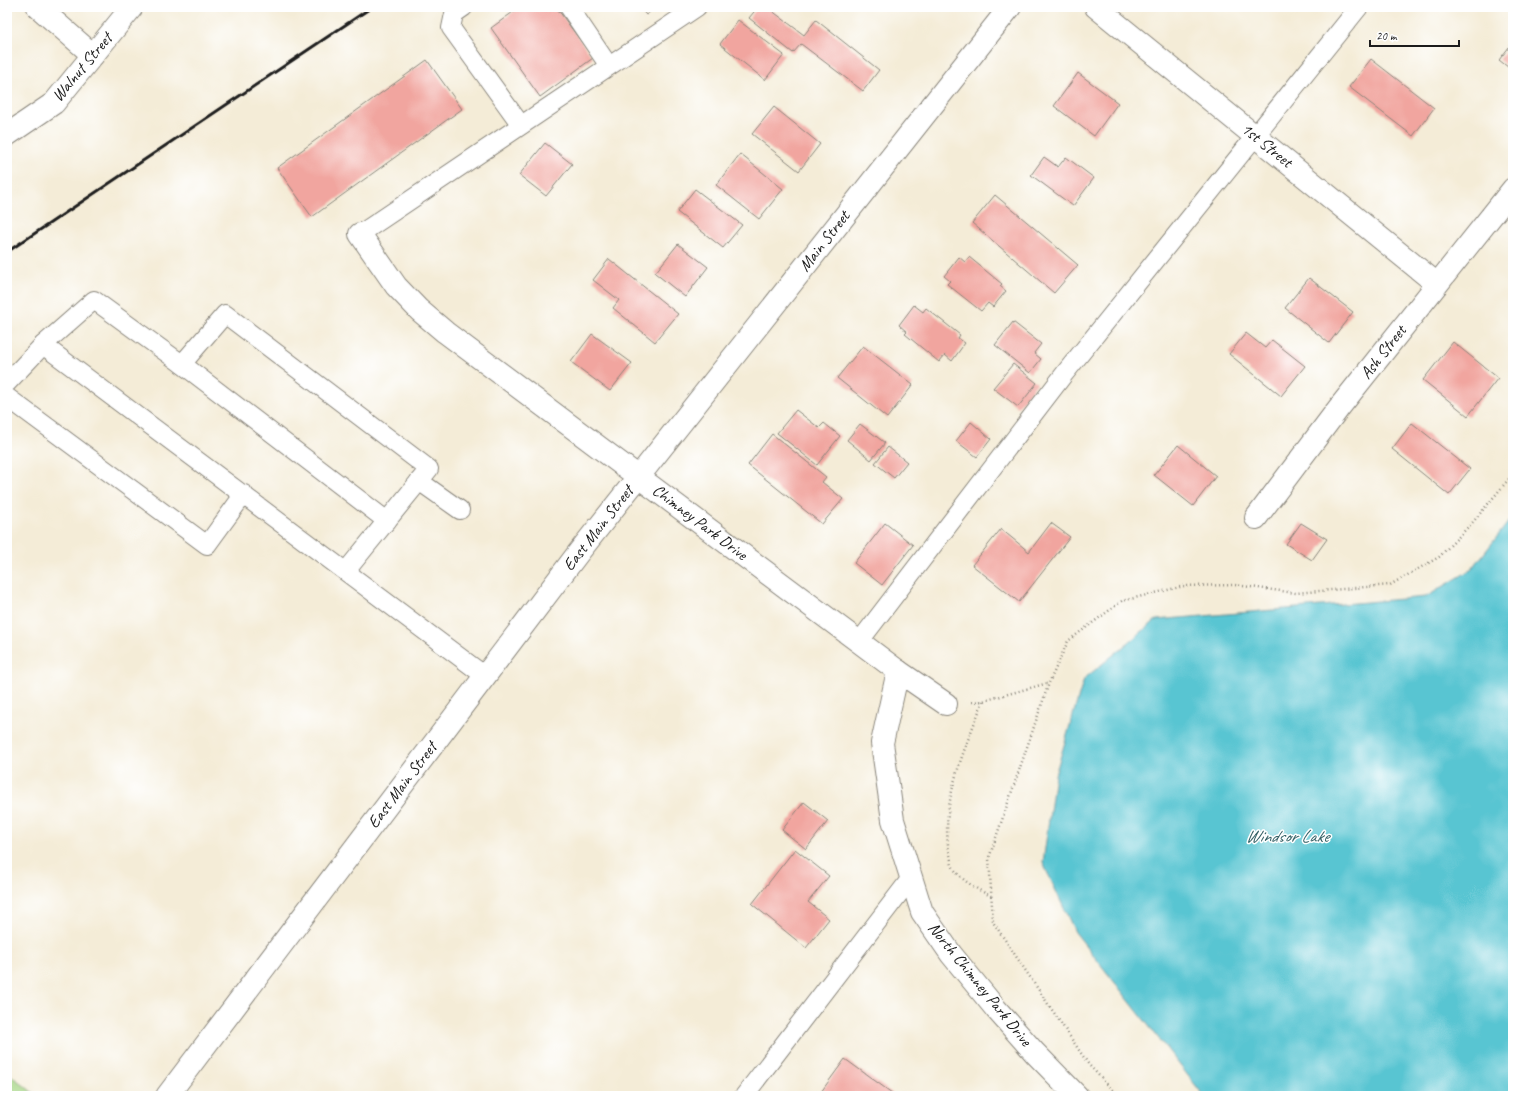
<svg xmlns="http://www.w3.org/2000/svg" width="1520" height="1103" viewBox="0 0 1520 1103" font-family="Caveat,sans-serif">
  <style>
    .green { fill: #a4d583; stroke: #607850 }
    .water { fill: #59c5d2; stroke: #3a7077 }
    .building { fill: #f1a59f }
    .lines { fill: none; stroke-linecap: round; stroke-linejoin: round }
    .lane-casing { stroke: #88847a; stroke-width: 20 }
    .street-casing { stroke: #88847a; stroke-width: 24 }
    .secondary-casing { stroke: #88847a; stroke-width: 24 }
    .primary-casing { stroke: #88847a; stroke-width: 24 }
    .path { stroke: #88847a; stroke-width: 2.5; stroke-dasharray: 1 3; stroke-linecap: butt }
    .lane { stroke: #fff; stroke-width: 18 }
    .street { stroke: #fff; stroke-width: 22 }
    .secondary { stroke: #fff; stroke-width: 22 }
    .primary { stroke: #fff; stroke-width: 22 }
    .rail { stroke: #1c1c1c; stroke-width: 3 }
    .labels { text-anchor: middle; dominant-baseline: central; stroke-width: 3; stroke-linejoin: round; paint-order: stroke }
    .street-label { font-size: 17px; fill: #1c1c1c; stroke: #fff }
    .water-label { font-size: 18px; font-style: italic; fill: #346065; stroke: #fff }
  </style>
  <rect width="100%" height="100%" fill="#fff"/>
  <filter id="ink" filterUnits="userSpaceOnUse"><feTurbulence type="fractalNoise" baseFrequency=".025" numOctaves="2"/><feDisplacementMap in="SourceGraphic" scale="8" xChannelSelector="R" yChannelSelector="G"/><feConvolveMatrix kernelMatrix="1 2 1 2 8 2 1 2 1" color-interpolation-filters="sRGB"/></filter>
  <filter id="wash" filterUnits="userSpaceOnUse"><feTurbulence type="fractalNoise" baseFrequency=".012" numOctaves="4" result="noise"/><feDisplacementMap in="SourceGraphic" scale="16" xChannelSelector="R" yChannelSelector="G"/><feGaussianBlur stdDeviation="0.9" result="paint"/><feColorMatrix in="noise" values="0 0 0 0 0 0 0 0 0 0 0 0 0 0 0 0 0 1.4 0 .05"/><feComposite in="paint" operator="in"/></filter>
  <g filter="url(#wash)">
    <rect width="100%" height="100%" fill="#f4ecd7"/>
    <path class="green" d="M7 1072 37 1096H7Z"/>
    <path class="water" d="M1513 516V1096H1204L1075 932 1043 863 1055 775 1084 679 1156 620 1426 597 1472 569Z"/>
    <g id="blocks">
      <g class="building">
        <path d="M520 7H556L593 58 540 97 491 28Z"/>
        <path d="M639 7H656L646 15Z"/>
        <path d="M758 7H767L804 35 816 20 879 70 863 91 801 44 793 53 749 18Z"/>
        <path d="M738 20 784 55 765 80 720 44Z"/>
        <path d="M1513 42V71L1499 60Z"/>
        <path d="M1371 59 1434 108 1413 136 1349 87Z"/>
        <path d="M427 60 462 109 312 217 277 168Z"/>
        <path d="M1078 73 1118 103 1094 136 1054 106Z"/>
        <path d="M774 107 820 144 799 171 752 134Z"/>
        <path d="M545 143 572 164 546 196 519 175Z"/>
        <path d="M740 154 783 189 759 219 716 185Z"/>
        <path d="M1044 157 1058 167 1066 157 1094 178 1073 206 1031 175Z"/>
        <path d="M695 189 742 225 723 248 677 212Z"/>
        <path d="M995 195 1078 265 1054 293 972 223Z"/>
        <path d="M678 244 708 267 685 297 655 273Z"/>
        <path d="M959 257 965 262 969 257 1002 284 1000 286 1006 291 993 307 988 303 981 311 947 284 950 281 944 276Z"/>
        <path d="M609 259 678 314 655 342 613 308 619 300 593 280Z"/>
        <path d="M1309 278 1353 312 1329 343 1285 308Z"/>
        <path d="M914 305 923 312 926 308 960 335 958 338 965 343 952 361 945 355 939 362 905 334 907 332 899 325Z"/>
        <path d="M1013 322 1041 344 1034 353 1041 359 1030 373 995 345Z"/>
        <path d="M1246 333 1265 348 1272 340 1305 366 1281 396 1229 354Z"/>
        <path d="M592 334 632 363 610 391 571 362Z"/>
        <path d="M1453 342 1498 378 1468 416 1423 380Z"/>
        <path d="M863 346 913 385 887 418 837 378Z"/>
        <path d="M1013 364 1037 383 1018 407 993 388Z"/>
        <path d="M796 410 819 428 824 423 840 436 817 465 777 433Z"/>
        <path d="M971 422 991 439 977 457 956 441Z"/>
        <path d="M1412 423 1470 469 1449 495 1392 449Z"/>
        <path d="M860 424 885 443 871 460 847 440Z"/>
        <path d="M772 434 826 477 822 482 843 499 822 524 748 465Z"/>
        <path d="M1178 445 1216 476 1193 506 1154 475Z"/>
        <path d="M888 447 907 462 894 478 875 463Z"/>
        <path d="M885 523 913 545 882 585 854 563Z"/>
        <path d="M1051 523 1070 537 1019 602 972 565 1001 529 1029 552Z"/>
        <path d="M1301 523 1327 539 1312 560 1286 544Z"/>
        <path d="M804 802 828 821 806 849 782 830Z"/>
        <path d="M795 849 829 876 808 902 829 919 806 948 752 904Z"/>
        <path d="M845 1059 896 1096H818Z"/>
      </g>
    </g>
  </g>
  <g filter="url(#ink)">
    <use href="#blocks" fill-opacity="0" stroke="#88847a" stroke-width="1"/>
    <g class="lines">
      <g class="lane-casing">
        <g id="lane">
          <path d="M464 7 454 14 451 28 521 125"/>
          <path d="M569 7 609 66"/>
          <path d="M360 234 697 7"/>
          <path d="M43 345 94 300 182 364 225 314 429 469 346 571"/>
          <path d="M182 364 387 521"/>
          <path d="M7 383 43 345 485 676"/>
          <path d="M7 397 207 545 244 494"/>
          <path d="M419 481 460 510"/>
          <path d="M859 642 1065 373 1359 7"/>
          <path d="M744 1096 911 878"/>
        </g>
      </g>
      <g class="street-casing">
        <g id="street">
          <path d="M38 7 93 55"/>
          <path d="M1096 7 1437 284"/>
          <path d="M360 234 396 286 419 310 445 332 898 671 946 704"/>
          <path d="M1256 518 1338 409 1513 189"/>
          <path d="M898 671 882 743 893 820 922 912 951 954 996 1009 1035 1053 1077 1096"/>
        </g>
      </g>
      <g class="secondary-casing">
        <path id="secondary" d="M7 135 54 103 132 7"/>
      </g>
      <g class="primary-casing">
        <path id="primary" d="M167 1096 579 552 1010 7"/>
      </g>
      <g class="path">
        <path d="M983 701C966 746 938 807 950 855 951 858 951 864 953 867 960 880 978 890 991 896"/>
        <path d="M972 702 983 701 1048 683"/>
        <path d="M1118 1096 1089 1065 993 922 989 858 1049 683 1068 641 1122 601 1184 586 1235 585 1296 593 1390 585 1439 557 1473 522 1513 474"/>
      </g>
      <use href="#lane" class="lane"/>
      <use href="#street" class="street"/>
      <use href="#secondary" class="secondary"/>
      <use href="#primary" class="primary"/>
      <path class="rail" d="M7 252 372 7"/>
    </g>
  </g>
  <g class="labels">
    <g class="street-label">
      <text transform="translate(82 67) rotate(-50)">Walnut Street</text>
      <text transform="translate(1267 145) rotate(39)">1st Street</text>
      <text transform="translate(824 241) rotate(-52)">Main Street</text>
      <text transform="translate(1383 352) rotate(-52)">Ash Street</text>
      <text transform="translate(700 522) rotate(37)">Chimney Park Drive</text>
      <text transform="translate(598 528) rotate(-52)">East Main Street</text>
      <text transform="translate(402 785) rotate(-53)">East Main Street</text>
      <text transform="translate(980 984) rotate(51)">North Chimney Park Drive</text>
    </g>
    <g class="water-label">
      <text x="1287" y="836">Windsor Lake</text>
    </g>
  </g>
  <rect width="1520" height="1103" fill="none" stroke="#fff" stroke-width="24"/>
  <path d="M1370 40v6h89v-6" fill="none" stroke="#1c1c1c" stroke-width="2"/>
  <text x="1376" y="40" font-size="12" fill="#1c1c1c" stroke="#ffffff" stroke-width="3" paint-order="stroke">20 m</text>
</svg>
